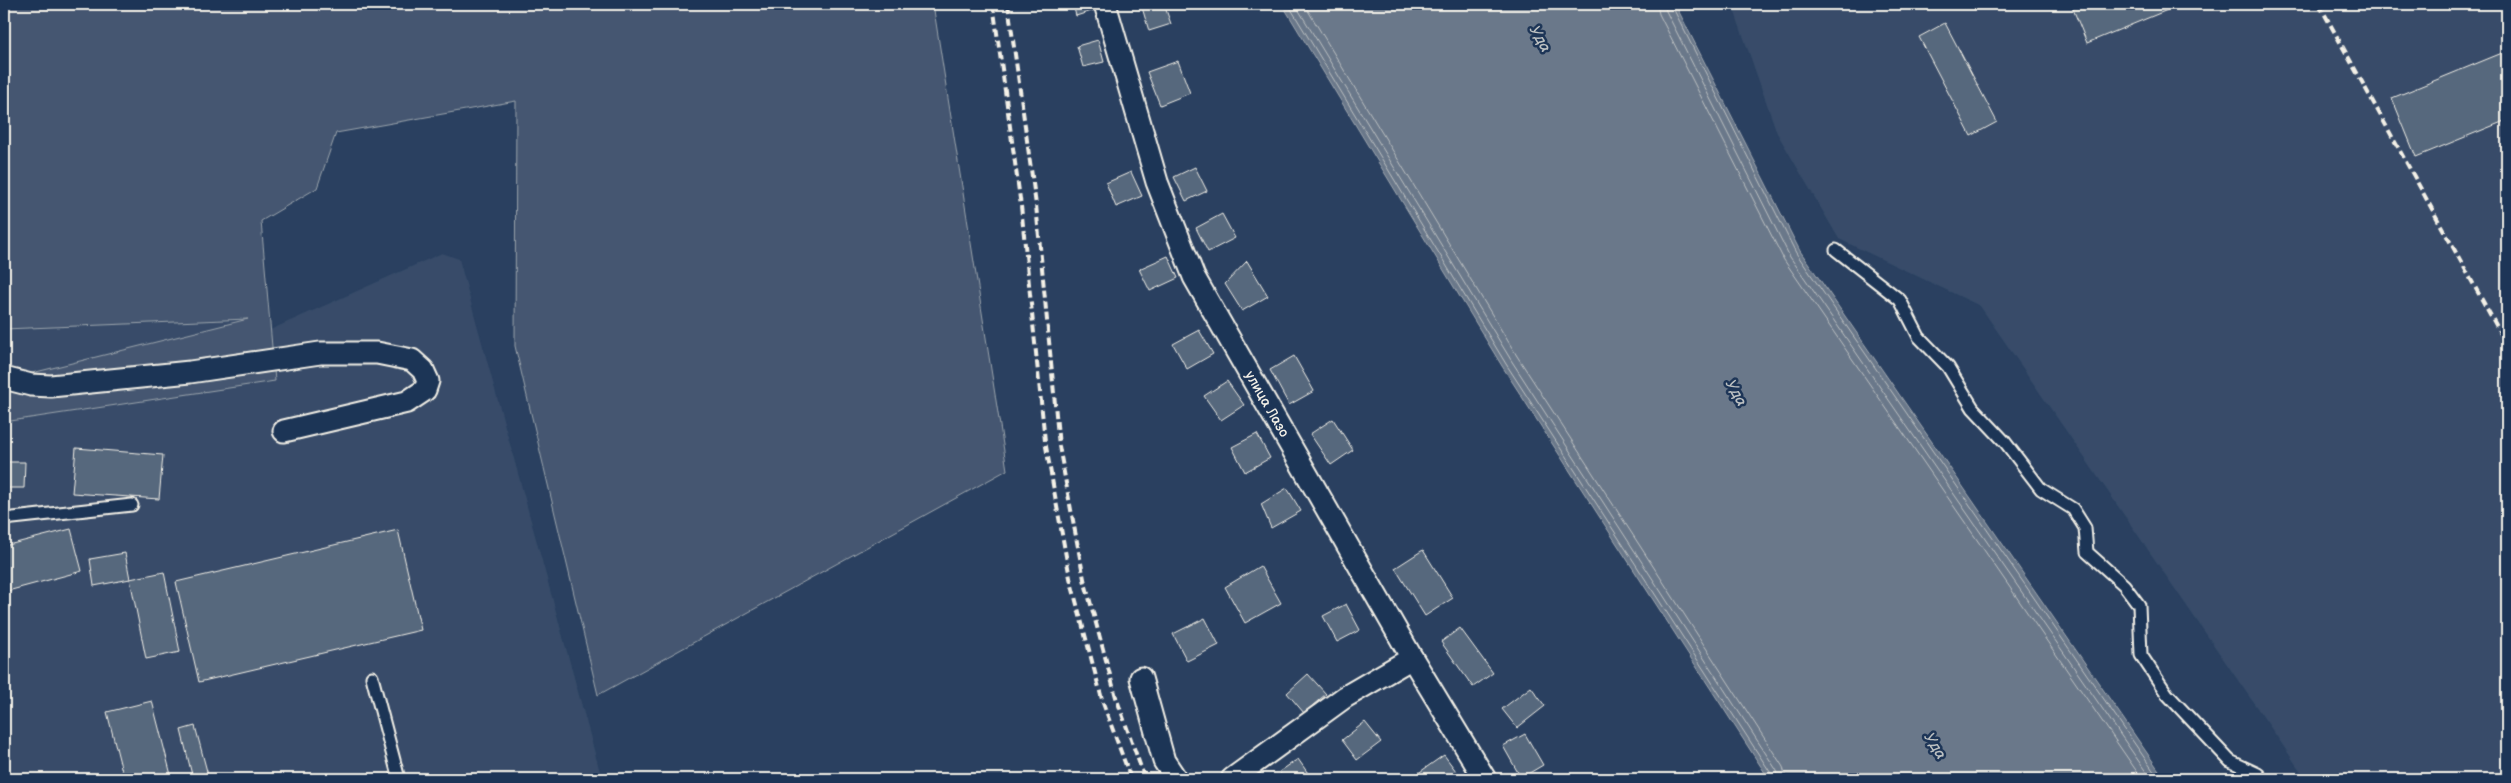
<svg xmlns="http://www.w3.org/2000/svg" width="2511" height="783" viewBox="0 0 2511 783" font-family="'Balsamiq Sans',sans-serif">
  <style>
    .built { fill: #374c69 }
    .green { fill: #445771; stroke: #9ca4ac }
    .water { fill: #6a788a; stroke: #a1a8b0 }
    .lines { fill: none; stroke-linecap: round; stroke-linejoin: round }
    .shore { stroke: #bdc1c2; stroke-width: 1 }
    .building { fill: #56677d; stroke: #f4f1e8 }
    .service-casing { stroke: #f4f1e8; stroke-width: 15 }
    .minor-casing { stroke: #f4f1e8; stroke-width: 25 }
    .service { stroke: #1d3557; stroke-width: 11 }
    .minor { stroke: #1d3557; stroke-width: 21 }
    .rail { stroke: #f4f1e8; stroke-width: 4; stroke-dasharray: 8 4; stroke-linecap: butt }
    .labels { text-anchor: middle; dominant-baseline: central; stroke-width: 5; stroke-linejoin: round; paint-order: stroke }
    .street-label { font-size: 14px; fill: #f4f1e8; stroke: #1d3557 }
    .water-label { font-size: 15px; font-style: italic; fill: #bdc1c2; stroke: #1d3557 }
  </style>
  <rect width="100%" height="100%" fill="#2a4060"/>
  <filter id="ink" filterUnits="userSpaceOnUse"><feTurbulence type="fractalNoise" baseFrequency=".02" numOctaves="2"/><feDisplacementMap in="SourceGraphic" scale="10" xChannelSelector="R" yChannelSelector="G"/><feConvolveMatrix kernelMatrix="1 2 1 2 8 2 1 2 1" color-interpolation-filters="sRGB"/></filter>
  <g filter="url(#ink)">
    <g class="built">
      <path d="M1732 4H2507V779H2306L1980 306 1839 239 1777 133Z"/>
      <path d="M442 253 459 259 602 779H4V422L275 381 270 330Z"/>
      <path d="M252 318 4 380V329Z"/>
    </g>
    <path class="green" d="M4 4H933L1007 470 598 695 515 346 516 101 336 133 317 188 261 221 275 381 4 422V380L248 319 4 329Z"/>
    <path class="water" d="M1282 4H1675L1800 251 2165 779H1769L1502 366Z"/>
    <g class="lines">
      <g class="shore">
        <path d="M1288 4 1506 364 1772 775V779"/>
        <path d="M1295 4 1511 360 1777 771 1779 779"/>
        <path d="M1304 4 1517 356 1783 767 1786 779"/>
        <path d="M1657 4 1659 14 1784 260 2142 779"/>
        <path d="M1664 4 1666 11 1790 257 2151 779"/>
        <path d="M1671 4 1796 253 2159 779"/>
      </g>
    </g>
    <g class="building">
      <path d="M1073 4H1096L1098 9 1076 16Z"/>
      <path d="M1141 4H1164L1171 24 1149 31Z"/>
      <path d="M1834 4H1850L1837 9Z"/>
      <path d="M2071 4H2182L2087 43Z"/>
      <path d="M1945 23 1997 122 1971 136 1919 37Z"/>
      <path d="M1098 40 1104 62 1083 67 1077 46Z"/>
      <path d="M2507 51V120L2416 157 2392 98Z"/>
      <path d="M1178 61 1190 93 1160 105 1147 72Z"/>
      <path d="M1195 167 1207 191 1186 201 1174 177Z"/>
      <path d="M1131 172 1142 196 1116 207 1106 183Z"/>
      <path d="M1222 214 1235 238 1208 252 1196 228Z"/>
      <path d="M1168 256 1178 278 1150 291 1139 269Z"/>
      <path d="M1247 261 1268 296 1242 311 1225 284Z"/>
      <path d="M1199 330 1213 354 1187 369 1173 344Z"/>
      <path d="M1294 356 1314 391 1289 405 1270 370Z"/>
      <path d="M1227 381 1244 405 1221 420 1204 396Z"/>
      <path d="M1333 419 1353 450 1331 465 1310 434Z"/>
      <path d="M1257 434 1270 458 1245 472 1232 447Z"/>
      <path d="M76 448 163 455 159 499 72 493Z"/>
      <path d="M4 462H25L24 488H4Z"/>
      <path d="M1287 488 1301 511 1271 528 1261 504Z"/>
      <path d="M71 529 82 571 4 592V546Z"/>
      <path d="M398 530 421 630 199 682 176 582Z"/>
      <path d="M1423 550 1453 598 1425 616 1395 568Z"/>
      <path d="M125 553 130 579 94 586 90 559Z"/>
      <path d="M1260 566 1281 603 1245 623 1225 587Z"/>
      <path d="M164 572 180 652 146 659 130 579Z"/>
      <path d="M1346 604 1360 630 1337 642 1323 616Z"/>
      <path d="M1205 618 1219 645 1187 661 1173 634Z"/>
      <path d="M1460 628 1493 673 1473 687 1441 642Z"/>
      <path d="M1308 674 1326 694 1304 713 1287 693Z"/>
      <path d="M1531 687 1545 706 1517 728 1502 709Z"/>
      <path d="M152 701 172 779H124L107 712Z"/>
      <path d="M1365 722 1381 742 1357 760 1342 740Z"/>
      <path d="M195 726 209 779H175L192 775 181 730Z"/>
      <path d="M1525 734 1543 765 1521 778 1503 746Z"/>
      <path d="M1444 755 1462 779H1421L1417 774Z"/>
      <path d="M1298 759 1312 779H1285L1279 772Z"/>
    </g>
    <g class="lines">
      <g class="service-casing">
        <g id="service">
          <path d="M1836 250 1900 300 1919 337 1948 367 1973 408 2005 442 2041 489 2073 509 2085 528 2087 552 2124 585 2139 605 2141 655 2167 694 2230 761 2258 774 2262 779"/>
          <path d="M4 519 132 505"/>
          <path d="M372 677 399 779"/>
        </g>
      </g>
      <g class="minor-casing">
        <g id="minor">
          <path d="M1105 4 1157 182 1194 277 1412 658 1485 779"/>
          <path d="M4 378 31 385 51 386 190 372 320 353H377L412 360 423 370 428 381 425 390 407 402 284 431"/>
          <path d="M1141 678 1164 761 1176 779"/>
          <path d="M1232 779 1345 697 1412 658"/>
        </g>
      </g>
      <use href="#service" class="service"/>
      <use href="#minor" class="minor"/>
      <g class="rail">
        <path d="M993 4 1021 206 1045 441 1070 578 1103 703 1131 779"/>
        <path d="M1008 4 1036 205 1059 446 1084 579 1116 697 1145 779"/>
        <path d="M2319 4 2507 345"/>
      </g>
    </g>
  </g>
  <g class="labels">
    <g class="street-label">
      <text transform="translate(1267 404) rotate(60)">улица Лазо</text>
    </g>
    <g class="water-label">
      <text transform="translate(1540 39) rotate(61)">Уда</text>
      <text transform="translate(1736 393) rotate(61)">Уда</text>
      <text transform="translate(1935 746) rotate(58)">Уда</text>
    </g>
  </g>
  <rect width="2511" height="783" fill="none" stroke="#1d3557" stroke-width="20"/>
  <rect x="10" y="10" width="2491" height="763" fill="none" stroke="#f4f1e8" stroke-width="2" filter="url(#ink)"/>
</svg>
